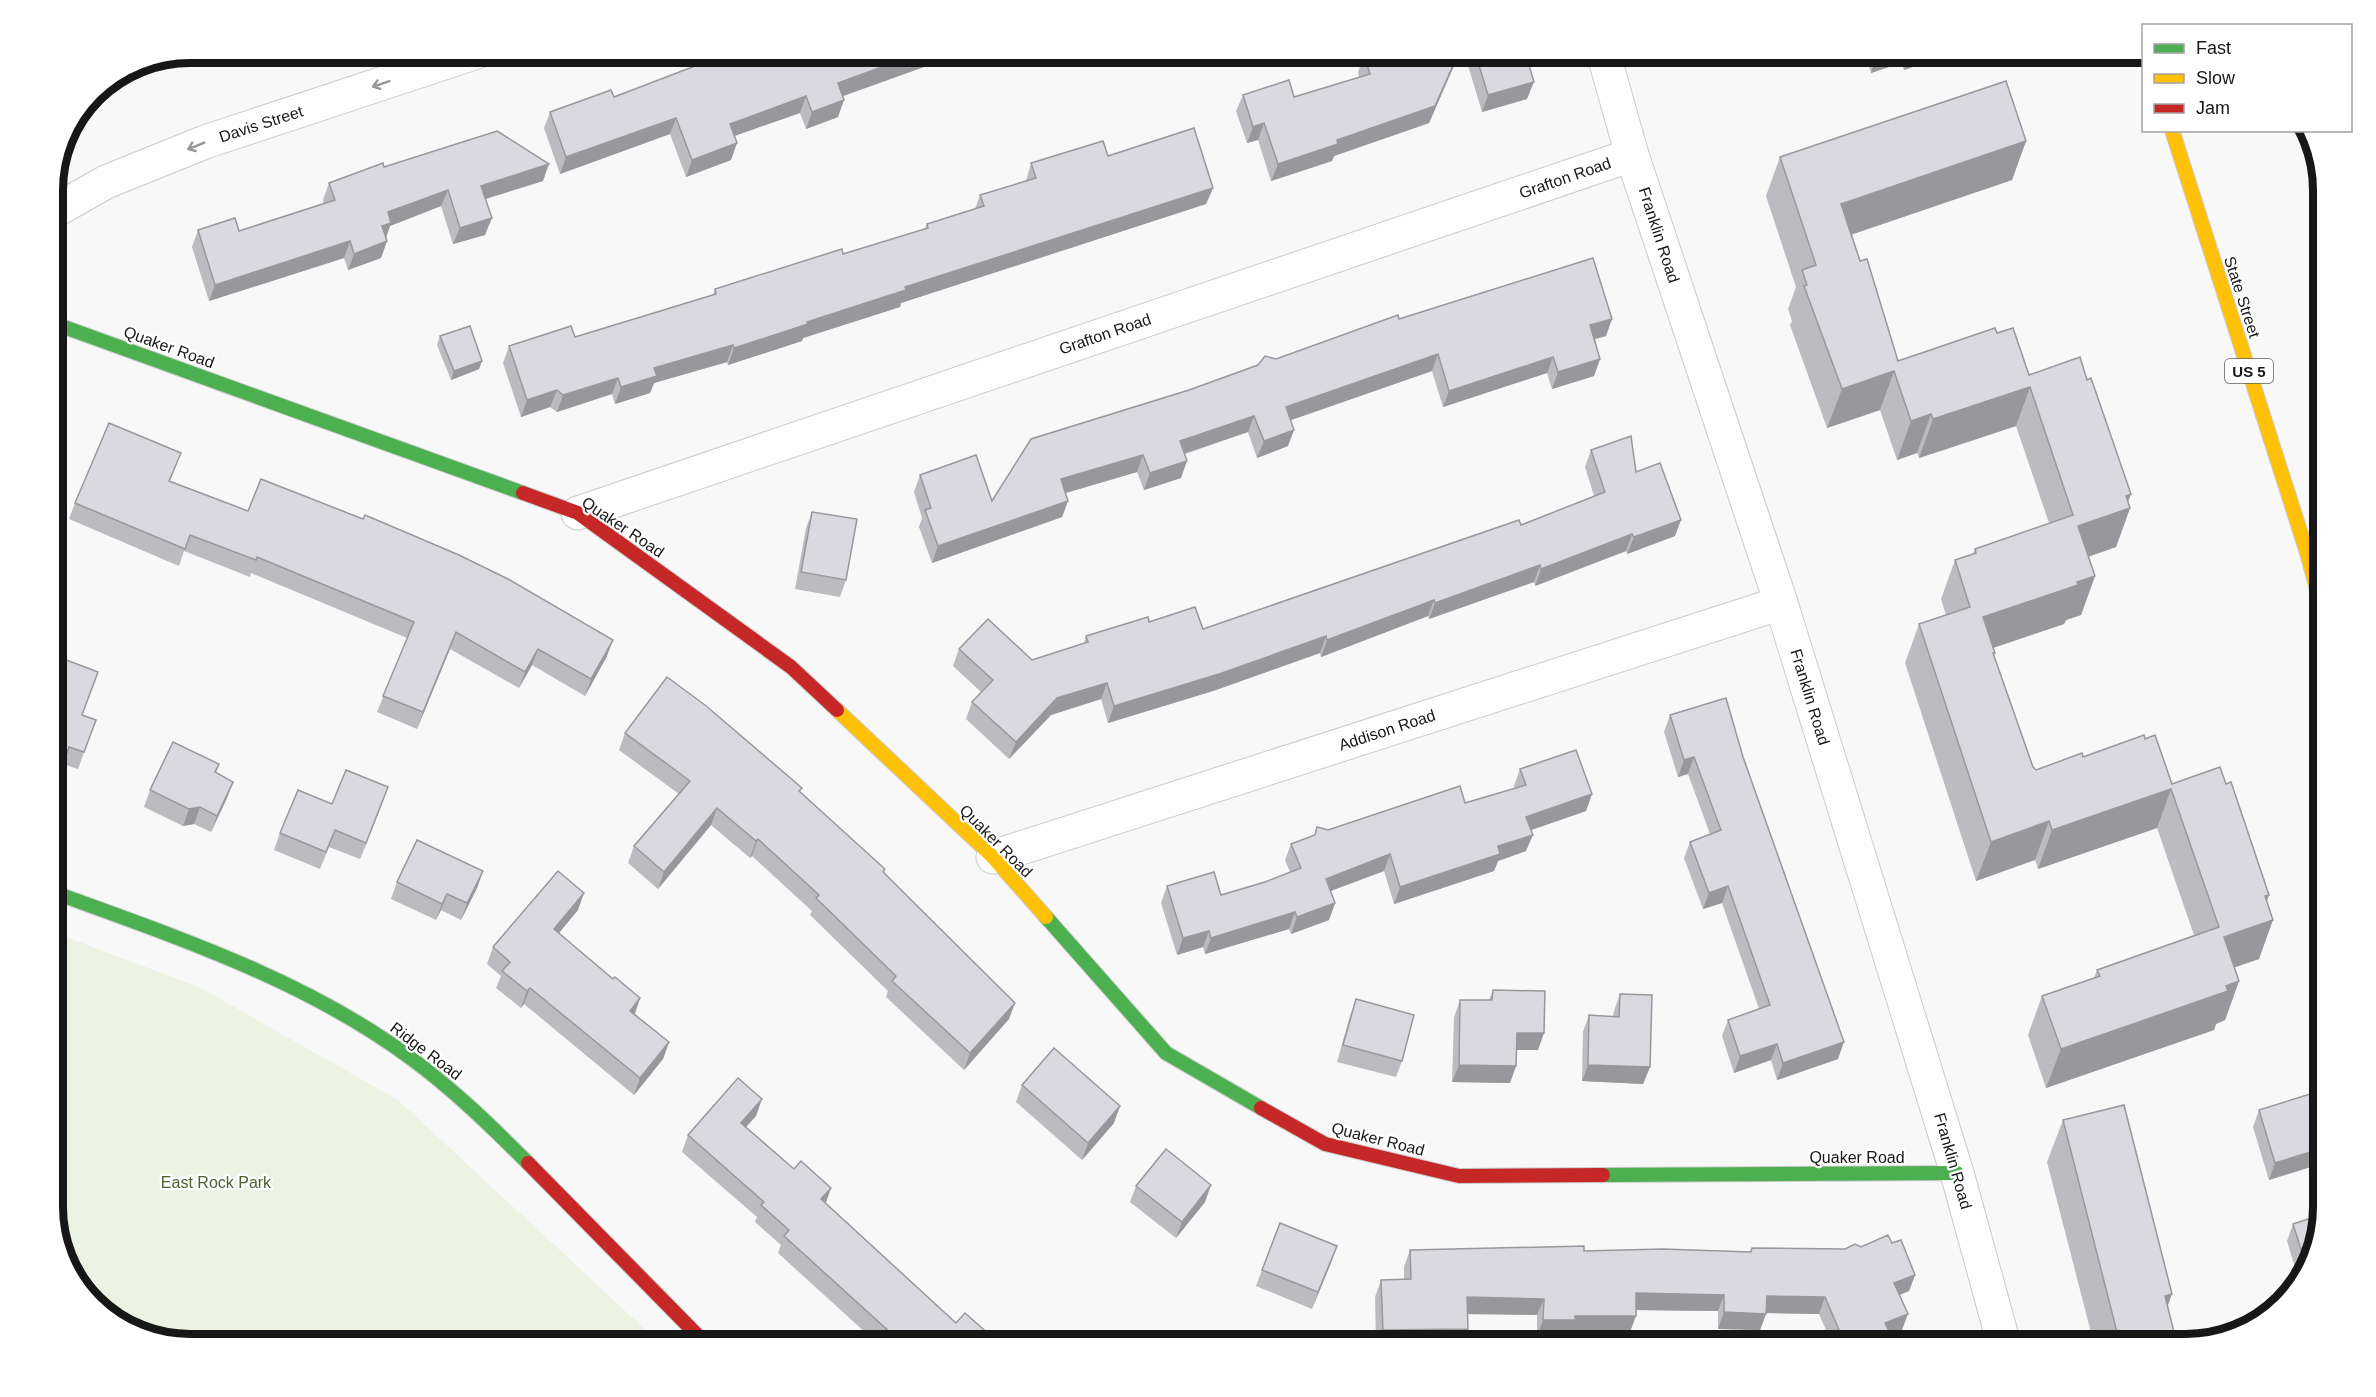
<svg xmlns="http://www.w3.org/2000/svg" width="2376" height="1397" viewBox="0 0 2376 1397" font-family="Helvetica,sans-serif">
  <style>
    .green { fill: #ecf3e3 }
    .lines { fill: none; stroke-linecap: round; stroke-linejoin: round }
    .street-casing { stroke: #cbcbcb; stroke-width: 35 }
    .fast-casing { stroke: #cbcbcb; stroke-width: 16 }
    .slow-casing { stroke: #cbcbcb; stroke-width: 16 }
    .jam-casing { stroke: #cbcbcb; stroke-width: 16 }
    .street { stroke: #fefefe; stroke-width: 33 }
    .fast { stroke: #4caf50; stroke-width: 14 }
    .slow { stroke: #ffc107; stroke-width: 14 }
    .jam { stroke: #c62828; stroke-width: 14 }
    .wall { fill: #bbbbc0 }
    .shaded-wall { fill: #98989c }
    .building { fill: #d9d9df; stroke: #98989c; stroke-width: 1.5 }
    .oneway { stroke: #969696 }
    .labels { text-anchor: middle; dominant-baseline: central; stroke-width: 4.5; stroke-linejoin: round; paint-order: stroke }
    .shield { fill: #fff; stroke: #5d5d5d; stroke-width: 1.5 }
    .shield-label { font-size: 15px; font-weight: bold; fill: #171717 }
    .street-label { font-size: 16px; fill: #171717; stroke: #fff }
    .park-label { font-size: 16px; fill: #4e5f2f; stroke: #fff }
    .rim { fill: none; stroke: #171717; stroke-width: 8 }
  </style>
  <rect width="100%" height="100%" fill="#f8f8f9"/>
  <path class="green" d="M53 932 201 988 398 1100 661 1344H190L121 1326 71 1276 53 1216Z"/>
  <g class="lines">
    <g class="street-casing">
      <g id="street">
        <path d="M1603 52 1632 155 1781 603 1957 1173 2004 1344"/>
        <path d="M53 212 106 182 205 142 477 52"/>
        <path d="M578 513 1632 155"/>
        <path d="M993 857 1781 603"/>
      </g>
    </g>
    <g class="fast-casing">
      <g id="fast">
        <path d="M53 323 523 493"/>
        <path d="M53 892C176 937 306 980 412 1059 454 1090 491 1126 528 1163"/>
        <path d="M1046 917 1166 1053 1261 1108"/>
        <path d="M1603 1175 1957 1173"/>
      </g>
    </g>
    <g class="slow-casing">
      <g id="slow">
        <path d="M2172 130 2308 556 2323 612"/>
        <path d="M837 710 993 857 1046 917"/>
      </g>
    </g>
    <g class="jam-casing">
      <g id="jam">
        <path d="M523 493 578 513 791 667 837 710"/>
        <path d="M1261 1108 1325 1144 1459 1176 1603 1175"/>
        <path d="M528 1163 706 1344"/>
      </g>
    </g>
    <use href="#street" class="street"/>
    <use href="#fast" class="fast"/>
    <use href="#slow" class="slow"/>
    <use href="#jam" class="jam"/>
  </g>
  <g class="wall">
    <path d="M1373 52H1460L1429 123 1334 156 1332 161 1271 181 1258 140 1247 143 1236 111 1243 95 1294 97 1359 77 1358 72 1364 56Z"/>
    <path d="M1464 52H1525L1527 99 1482 112Z"/>
    <path d="M1836 52H1955L1904 70 1901 63 1871 73 1866 57 1840 65Z"/>
    <path d="M938 56 935 63 843 96 838 117 806 129 800 113 734 136 731 160 686 177 670 134 560 174 544 128 550 112 614 97 718 64Z"/>
    <path d="M2026 141 2012 180 1852 234 1860 261 1898 361 1997 333 2128 502 2130 508 2116 547 2088 557 2095 576 2081 615 2066 620 2064 624 1993 648 1995 653 1994 656 2033 767 2036 770 2083 757 2172 784 2269 895 2267 901 2259 959 2234 967 2239 981 2225 1020 2216 1024 2214 1030 2046 1088 2028 1035 2042 996 2094 978 2097 970 2194 935 2157 828 2038 869 2035 860 1976 881 1905 663 1919 624 1946 615 1941 599 1955 560 1973 554 1975 549 2049 523 2016 426 1919 458 1917 453 1897 460 1880 410 1827 428 1790 325 1792 321 1788 309 1796 287 1766 196 1780 157Z"/>
    <path d="M1108 156 1213 188 1206 204 901 303 900 307 803 338 802 341 728 365 727 362 654 383 650 393 615 404 612 394 557 412 550 407 521 417 503 363 509 346 575 337 713 295 715 289 843 254 925 229 927 224 975 209 980 195 1026 181 1031 163Z"/>
    <path d="M384 167 543 181 486 199 485 235 453 244 441 206 390 226 386 238 387 241 381 258 348 270 344 258 209 301 192 247 198 230 239 231 324 204 323 200 329 183Z"/>
    <path d="M1399 319 1606 336 1595 339 1600 359 1594 376 1552 389 1547 373 1443 407 1432 371 1290 420 1288 446 1257 458 1248 432 1185 454 1181 478 1144 490 1137 472 1066 493 1068 501 1062 517 932 563 919 527 922 518 914 492 920 475 992 501 1189 390 1276 359Z"/>
    <path d="M440 336 482 361 479 369 451 380 437 345Z"/>
    <path d="M1591 450 1636 472 1675 536 1627 554 1626 551 1535 586 1534 582 1429 619 1428 616 1321 657 1320 653 1213 691 1108 723 1101 699 1051 715 1009 759 966 719 972 702 981 692 953 666 959 649 1032 660 1084 643 1086 636 1149 622 1203 629 1521 525 1594 496 1585 467Z"/>
    <path d="M181 453 170 481 607 656 585 696 532 665 519 688 450 649 417 729 377 712 407 638 251 573 250 577 184 551 179 566 69 519 75 503Z"/>
    <path d="M812 512 846 580 840 597 795 589 806 528Z"/>
    <path d="M53 655 82 715 96 720 78 769 63 764 58 777 53 775Z"/>
    <path d="M1670 715 1743 757 1838 1059 1777 1080 1771 1060 1734 1073 1722 1036 1728 1020 1759 1009 1722 903 1703 909 1684 858 1690 842 1710 834 1688 774 1678 777 1664 732Z"/>
    <path d="M625 733 801 792 884 872 1009 1019 964 1070 886 997 888 991 810 915 812 911 752 856 750 858 711 825 658 889 628 863 634 846 679 794 619 750Z"/>
    <path d="M219 764 216 773 227 798 211 832 194 824 183 826 144 807 150 790Z"/>
    <path d="M1520 769 1592 794 1586 811 1531 830 1526 851 1498 861 1494 871 1394 904 1384 871 1330 891 1335 903 1329 920 1291 934 1289 929 1205 954 1203 947 1177 955 1161 903 1167 886 1221 895 1265 882 1290 872 1285 860 1291 844 1328 830 1465 803 1515 789 1514 786Z"/>
    <path d="M332 804H382L360 859 329 847 320 869 274 850 280 833Z"/>
    <path d="M483 871 477 888 461 920 441 910 436 920 391 899 397 882Z"/>
    <path d="M578 910 559 933 613 979 640 998 635 1014 669 1042 663 1059 634 1095 524 1004 521 1008 496 988 501 976 487 964 493 947Z"/>
    <path d="M1493 990 1538 1050H1517L1516 1066 1510 1083 1452 1082 1454 1017 1460 1000H1489Z"/>
    <path d="M1620 994 1650 1067 1643 1084 1582 1081 1583 1032 1589 1015 1613 1016 1614 1011Z"/>
    <path d="M1356 999 1402 1061 1396 1077 1337 1062 1350 1016Z"/>
    <path d="M1022 1085 1114 1123 1082 1160 1016 1102Z"/>
    <path d="M2323 1090V1163L2269 1180 2253 1127 2259 1110Z"/>
    <path d="M756 1116 746 1127 794 1169 831 1188 826 1203 956 1323 1000 1344H878L778 1253 781 1245 755 1222 757 1217 682 1152 688 1135Z"/>
    <path d="M2063 1120 2167 1307 2177 1344H2094L2047 1162Z"/>
    <path d="M1136 1186 1205 1202 1176 1238 1130 1202Z"/>
    <path d="M2321 1215 2305 1276 2299 1281 2287 1241 2293 1224Z"/>
    <path d="M1892 1243 1915 1275 1909 1291 1899 1295 1902 1330 1889 1336 1885 1344H1832L1819 1314 1766 1313 1760 1330 1718 1329V1311L1636 1310 1630 1332H1570L1569 1337H1537V1315L1468 1314 1462 1344H1376L1375 1297 1381 1280 1404 1279V1267L1410 1250 1584 1251 1750 1252 1752 1248 1845 1249Z"/>
    <path d="M1337 1246 1312 1309 1256 1286 1262 1270Z"/>
  </g>
  <g class="shaded-wall">
    <path d="M923 52H947L938 56 935 63 832 100 838 83Z"/>
    <path d="M1459 52H1460L1429 123 1334 156 1332 161 1271 181 1278 164 1337 140Z"/>
    <path d="M1845 52H1868L1866 57 1840 65Z"/>
    <path d="M1878 52H1905L1901 63 1871 73Z"/>
    <path d="M1910 52H1955L1904 70Z"/>
    <path d="M1534 82 1527 99 1482 112 1488 95Z"/>
    <path d="M806 96 800 113 723 140 730 124Z"/>
    <path d="M844 100 838 117 806 129 812 112Z"/>
    <path d="M676 118 670 134 560 174 566 157Z"/>
    <path d="M1264 123 1258 140 1247 143 1253 127Z"/>
    <path d="M2026 141 2012 180 1827 243 1841 204Z"/>
    <path d="M737 143 731 160 686 177 692 160Z"/>
    <path d="M549 164 543 181 475 202 481 186Z"/>
    <path d="M1213 188 1206 204 901 303 900 307 803 338 802 341 728 365 734 348 905 287Z"/>
    <path d="M448 190 441 206 390 226 385 240 382 226 388 212Z"/>
    <path d="M492 218 485 235 453 244 460 228Z"/>
    <path d="M350 241 344 258 209 301 215 285Z"/>
    <path d="M387 241 381 258 348 270 354 254Z"/>
    <path d="M1612 319 1606 336 1584 342 1590 325Z"/>
    <path d="M733 345 727 362 654 383 650 393 615 404 621 387 654 368Z"/>
    <path d="M1438 354 1432 371 1280 424 1286 407Z"/>
    <path d="M1553 357 1547 373 1443 407 1449 391Z"/>
    <path d="M1600 359 1594 376 1552 389 1558 372Z"/>
    <path d="M482 361 479 369 451 380 454 371Z"/>
    <path d="M1894 371 1880 410 1827 428 1842 389Z"/>
    <path d="M618 378 612 394 557 412 563 395Z"/>
    <path d="M2030 387 2016 426 1919 458 1933 419Z"/>
    <path d="M557 390 550 407 521 417 527 400Z"/>
    <path d="M1931 414 1917 453 1897 460 1911 421Z"/>
    <path d="M1254 416 1248 432 1174 457 1180 441Z"/>
    <path d="M1294 430 1288 446 1257 458 1264 441Z"/>
    <path d="M1143 455 1137 472 1055 496 1061 479Z"/>
    <path d="M1187 461 1181 478 1144 490 1150 473Z"/>
    <path d="M2131 494 2125 510 2130 508 2116 547 2064 565 2078 526 2126 496Z"/>
    <path d="M1068 501 1062 517 932 563 938 546Z"/>
    <path d="M1681 520 1675 536 1627 554 1634 537Z"/>
    <path d="M1632 534 1626 551 1535 586 1541 569Z"/>
    <path d="M1540 565 1534 582 1429 619 1435 603Z"/>
    <path d="M2095 576 2081 615 2066 620 2064 624 1969 656 1983 617Z"/>
    <path d="M1434 600 1428 616 1321 657 1327 640Z"/>
    <path d="M456 632 450 649 417 729 423 712Z"/>
    <path d="M1326 636 1320 653 1213 691 1108 723 1114 706Z"/>
    <path d="M613 640 607 656 585 696 591 679Z"/>
    <path d="M538 649 532 665 519 688 525 672Z"/>
    <path d="M1107 683 1101 699 1051 715 1009 759 1016 742 1057 698Z"/>
    <path d="M1694 757 1688 774 1678 777 1684 760Z"/>
    <path d="M233 782 227 798 211 832 217 816Z"/>
    <path d="M388 787 382 804 360 859 366 843Z"/>
    <path d="M2171 789 2157 828 2038 869 2052 830Z"/>
    <path d="M1592 794 1586 811 1520 834 1526 817Z"/>
    <path d="M200 807 194 824 183 826 189 809Z"/>
    <path d="M717 808 711 825 658 889 664 872Z"/>
    <path d="M2049 821 2035 860 1976 881 1991 842Z"/>
    <path d="M1533 835 1526 851 1498 861 1494 871 1394 904 1400 887 1498 846Z"/>
    <path d="M758 839 752 856 750 858 756 841Z"/>
    <path d="M1390 854 1384 871 1320 895 1326 879Z"/>
    <path d="M483 871 477 888 461 920 467 903Z"/>
    <path d="M1728 886 1722 903 1703 909 1709 893Z"/>
    <path d="M584 893 578 910 548 946 554 929Z"/>
    <path d="M447 894 441 910 436 920 442 904Z"/>
    <path d="M2269 895 2258 925 2273 920 2259 959 2210 976 2224 937 2265 896Z"/>
    <path d="M1335 903 1329 920 1291 934 1297 917Z"/>
    <path d="M1295 912 1289 929 1205 954 1211 938Z"/>
    <path d="M1209 931 1203 947 1177 955 1183 938Z"/>
    <path d="M2239 981 2225 1020 2216 1024 2214 1030 2046 1088 2061 1049Z"/>
    <path d="M530 988 524 1004 521 1008 527 991Z"/>
    <path d="M640 998 634 1015 630 1011Z"/>
    <path d="M1015 1003 1009 1019 964 1070 970 1053Z"/>
    <path d="M1517 1033H1544L1538 1050H1511Z"/>
    <path d="M669 1042 663 1059 634 1095 640 1078Z"/>
    <path d="M1844 1042 1838 1059 1777 1080 1783 1063Z"/>
    <path d="M1777 1044 1771 1060 1734 1073 1740 1056Z"/>
    <path d="M1459 1065 1516 1066 1510 1083 1452 1082Z"/>
    <path d="M1588 1065 1650 1067 1643 1084 1582 1081Z"/>
    <path d="M762 1099 756 1116 735 1139 741 1123Z"/>
    <path d="M1120 1106 1114 1123 1082 1160 1088 1143Z"/>
    <path d="M2323 1148V1163L2269 1180 2275 1163Z"/>
    <path d="M1211 1185 1205 1202 1176 1238 1182 1222Z"/>
    <path d="M831 1188 825 1204 821 1199Z"/>
    <path d="M1337 1246 1331 1263 1312 1309 1318 1292Z"/>
    <path d="M1915 1275 1909 1291 1888 1300 1894 1283Z"/>
    <path d="M1636 1293 1724 1295 1718 1311 1630 1310Z"/>
    <path d="M2172 1294 2157 1336 2165 1296Z"/>
    <path d="M1767 1296 1825 1297 1819 1314 1760 1313Z"/>
    <path d="M1467 1297 1544 1299 1537 1315 1461 1314Z"/>
    <path d="M1724 1312 1766 1314 1760 1330 1718 1329Z"/>
    <path d="M1908 1314 1902 1330 1889 1336 1885 1344H1863L1885 1323Z"/>
    <path d="M1575 1316H1636L1630 1332H1570L1569 1337H1537L1543 1320Z"/>
    <path d="M1468 1329 1462 1344H1377L1383 1330Z"/>
  </g>
  <g class="building">
    <path d="M752 52H923L838 83 844 100 812 112 806 96 730 124 737 143 692 160 676 118 566 157 550 112 611 90 614 97 716 58 718 64Z"/>
    <path d="M1373 52H1459L1435 106 1337 140 1338 144 1278 164 1264 123 1253 127 1243 95 1289 80 1294 97 1370 74 1364 56Z"/>
    <path d="M1475 52H1525L1534 82 1488 95Z"/>
    <path d="M2006 81 2026 141 1841 204 1860 261 1867 259 1898 361 1995 328 1997 333 2013 328 2029 375 2080 357 2087 380 2091 378 2131 494 2126 496 2130 508 2078 526 2095 576 2077 582 2078 585 1983 617 1995 653H1993L2033 767 2036 770 2082 753 2083 757 2144 735 2145 739 2155 735 2172 784 2220 767 2226 784 2231 782 2269 895 2265 896 2273 920 2224 937 2239 981 2226 986 2228 991 2061 1049 2042 996 2100 976 2097 970 2219 927 2171 789 2052 830 2049 821 1991 842 1919 624 1970 607 1955 560 1976 553 1975 549 2073 515 2030 387 1933 419 1931 414 1911 421 1894 371 1842 389 1804 286 1807 285 1802 270 1816 265 1780 157Z"/>
    <path d="M1194 128 1213 188 905 287 906 290 807 322 808 324 734 348 733 345 654 368 657 376 621 387 618 378 563 395 557 390 527 400 509 346 571 326 575 337 716 294 715 289 842 249 843 254 928 228 927 224 984 206 980 195 1036 178 1031 163 1103 141 1108 156Z"/>
    <path d="M497 131 549 164 481 186 492 218 460 228 448 190 388 212 391 223 382 226 387 241 354 254 350 241 215 285 198 230 235 218 239 231 335 200 329 183 383 163 384 167Z"/>
    <path d="M1593 258 1612 319 1590 325 1600 359 1558 372 1553 357 1449 391 1438 354 1286 407 1294 430 1264 441 1254 416 1180 441 1187 461 1150 473 1143 455 1061 479 1068 501 938 546 925 510 931 508 920 475 976 455 992 501 1031 439 1189 390 1258 365 1265 356 1276 359 1398 315 1399 319Z"/>
    <path d="M470 326 482 361 454 371 440 336Z"/>
    <path d="M109 423 181 453 169 481 248 511 261 479 363 519 365 515 459 555 508 579 613 640 591 679 538 649 525 672 456 632 423 712 383 696 414 622 257 557 256 560 190 535 185 549 75 503Z"/>
    <path d="M1631 436 1636 472 1660 463 1681 520 1634 537 1632 534 1541 569 1540 565 1435 603 1434 600 1327 640 1326 636 1219 674 1114 706 1107 683 1057 698 1016 742 972 702 993 680 959 649 988 619 1032 660 1088 642 1086 636 1148 617 1149 622 1195 607 1203 629 1519 520 1521 525 1605 492 1591 450Z"/>
    <path d="M812 512 857 519 846 580 801 572Z"/>
    <path d="M53 655 98 672 82 715 96 720 84 752 69 747 64 761 53 756Z"/>
    <path d="M667 677 705 705 802 788 799 791 885 869 883 872 1015 1003 970 1053 892 981 896 976 816 898 819 895 758 839 756 841 717 808 664 872 634 846 690 781 625 733Z"/>
    <path d="M1726 698 1743 757 1844 1042 1783 1063 1777 1044 1740 1056 1728 1020 1770 1005 1728 886 1709 893 1690 842 1721 830 1694 757 1684 760 1670 715Z"/>
    <path d="M173 742 219 764 215 772 233 782 217 816 200 807 189 809 150 790Z"/>
    <path d="M1576 750 1592 794 1526 817 1533 835 1498 846 1500 854 1400 887 1390 854 1326 879 1335 903 1297 917 1295 912 1211 938 1209 931 1183 938 1167 886 1214 872 1221 895 1265 882 1301 868 1291 844 1315 835 1317 827 1328 830 1460 786 1465 803 1526 785 1520 769Z"/>
    <path d="M346 770 388 787 366 843 335 830 326 852 280 833 298 790 332 804Z"/>
    <path d="M417 840 483 871 467 903 447 894 442 904 397 882Z"/>
    <path d="M558 871 584 893 554 929 613 979 615 977 640 998 630 1011 669 1042 640 1078 530 988 527 991 502 971 510 962 493 947Z"/>
    <path d="M1493 990 1545 991 1544 1033H1517L1516 1066 1459 1065 1460 1000H1492Z"/>
    <path d="M1620 994 1652 995 1650 1067 1588 1065 1589 1015 1619 1017Z"/>
    <path d="M1356 999 1414 1015 1402 1061 1343 1045Z"/>
    <path d="M1054 1048 1120 1106 1088 1143 1022 1085Z"/>
    <path d="M738 1078 762 1099 741 1123 794 1169 801 1161 831 1188 821 1199 956 1323 965 1313 1000 1344H903L784 1236 789 1230 761 1205 764 1202 688 1135Z"/>
    <path d="M2323 1090V1148L2275 1163 2259 1110Z"/>
    <path d="M2124 1105 2172 1294 2165 1296 2177 1344H2120L2063 1120Z"/>
    <path d="M1166 1149 1211 1185 1182 1222 1136 1186Z"/>
    <path d="M2321 1215 2307 1269 2293 1224Z"/>
    <path d="M1280 1223 1337 1246 1318 1292 1262 1270Z"/>
    <path d="M1888 1235 1892 1243 1901 1240 1915 1275 1894 1283 1908 1314 1885 1323 1890 1333 1863 1344H1845L1825 1297 1767 1296 1766 1314 1724 1312V1295L1636 1293V1316H1575V1320H1543L1544 1299 1467 1297 1468 1329 1383 1330 1381 1280 1411 1279 1410 1250 1584 1246V1251L1662 1249 1751 1252 1752 1248 1845 1249 1855 1244 1861 1247Z"/>
  </g>
  <defs><path id="oneway-shaft" d="M-6 0H5M1.5-3L5.5 0L1.5 3" fill="none" stroke-width="1.6" stroke-linecap="round" stroke-linejoin="round" transform="scale(1.5)"/></defs>
  <g class="oneway">
    <use href="#oneway-shaft" transform="translate(381 84) rotate(162)"/>
    <use href="#oneway-shaft" transform="translate(196 146) rotate(158)"/>
  </g>
  <g class="labels">
    <rect class="shield" x="2225" y="359" width="48" height="24" rx="4.5"/>
    <g class="shield-label">
      <text x="2249" y="371">US 5</text>
    </g>
    <g class="street-label">
      <text transform="translate(261 124) rotate(-18)">Davis Street</text>
      <text transform="translate(1565 178) rotate(-19)">Grafton Road</text>
      <text transform="translate(1659 235) rotate(72)">Franklin Road</text>
      <text transform="translate(2242 297) rotate(72)">State Street</text>
      <text transform="translate(1105 334) rotate(-19)">Grafton Road</text>
      <text transform="translate(169 347) rotate(20)">Quaker Road</text>
      <text transform="translate(623 527) rotate(34)">Quaker Road</text>
      <text transform="translate(1810 697) rotate(73)">Franklin Road</text>
      <text transform="translate(1387 730) rotate(-18)">Addison Road</text>
      <text transform="translate(996 841) rotate(45)">Quaker Road</text>
      <text transform="translate(426 1051) rotate(37)">Ridge Road</text>
      <text transform="translate(1378 1139) rotate(14)">Quaker Road</text>
      <text x="1857" y="1157">Quaker Road</text>
      <text transform="translate(1953 1161) rotate(74)">Franklin Road</text>
    </g>
    <g class="park-label">
      <text x="216" y="1182">East Rock Park</text>
    </g>
  </g>
  <path d="M0 0H2376V1397H0ZM190 63H2186A127 127 0 0 1 2313 190V1207A127 127 0 0 1 2186 1334H190A127 127 0 0 1 63 1207V190A127 127 0 0 1 190 63Z" fill="#fff" fill-rule="evenodd"/>
  <path class="rim" d="M190 63H2186A127 127 0 0 1 2313 190V1207A127 127 0 0 1 2186 1334H190A127 127 0 0 1 63 1207V190A127 127 0 0 1 190 63Z"/>
  <rect x="2142" y="24" width="210" height="108" fill="#ffffff" stroke="#a2a2a2" stroke-width="1.5"/>
  <rect x="2154" y="44" width="30" height="9" fill="#4caf50" stroke="#a2a2a2" stroke-width="1.5"/>
  <text x="2196" y="54" font-size="18" fill="#171717">Fast</text>
  <rect x="2154" y="74" width="30" height="9" fill="#ffc107" stroke="#a2a2a2" stroke-width="1.5"/>
  <text x="2196" y="84" font-size="18" fill="#171717">Slow</text>
  <rect x="2154" y="104" width="30" height="9" fill="#c62828" stroke="#a2a2a2" stroke-width="1.5"/>
  <text x="2196" y="114" font-size="18" fill="#171717">Jam</text>
</svg>
